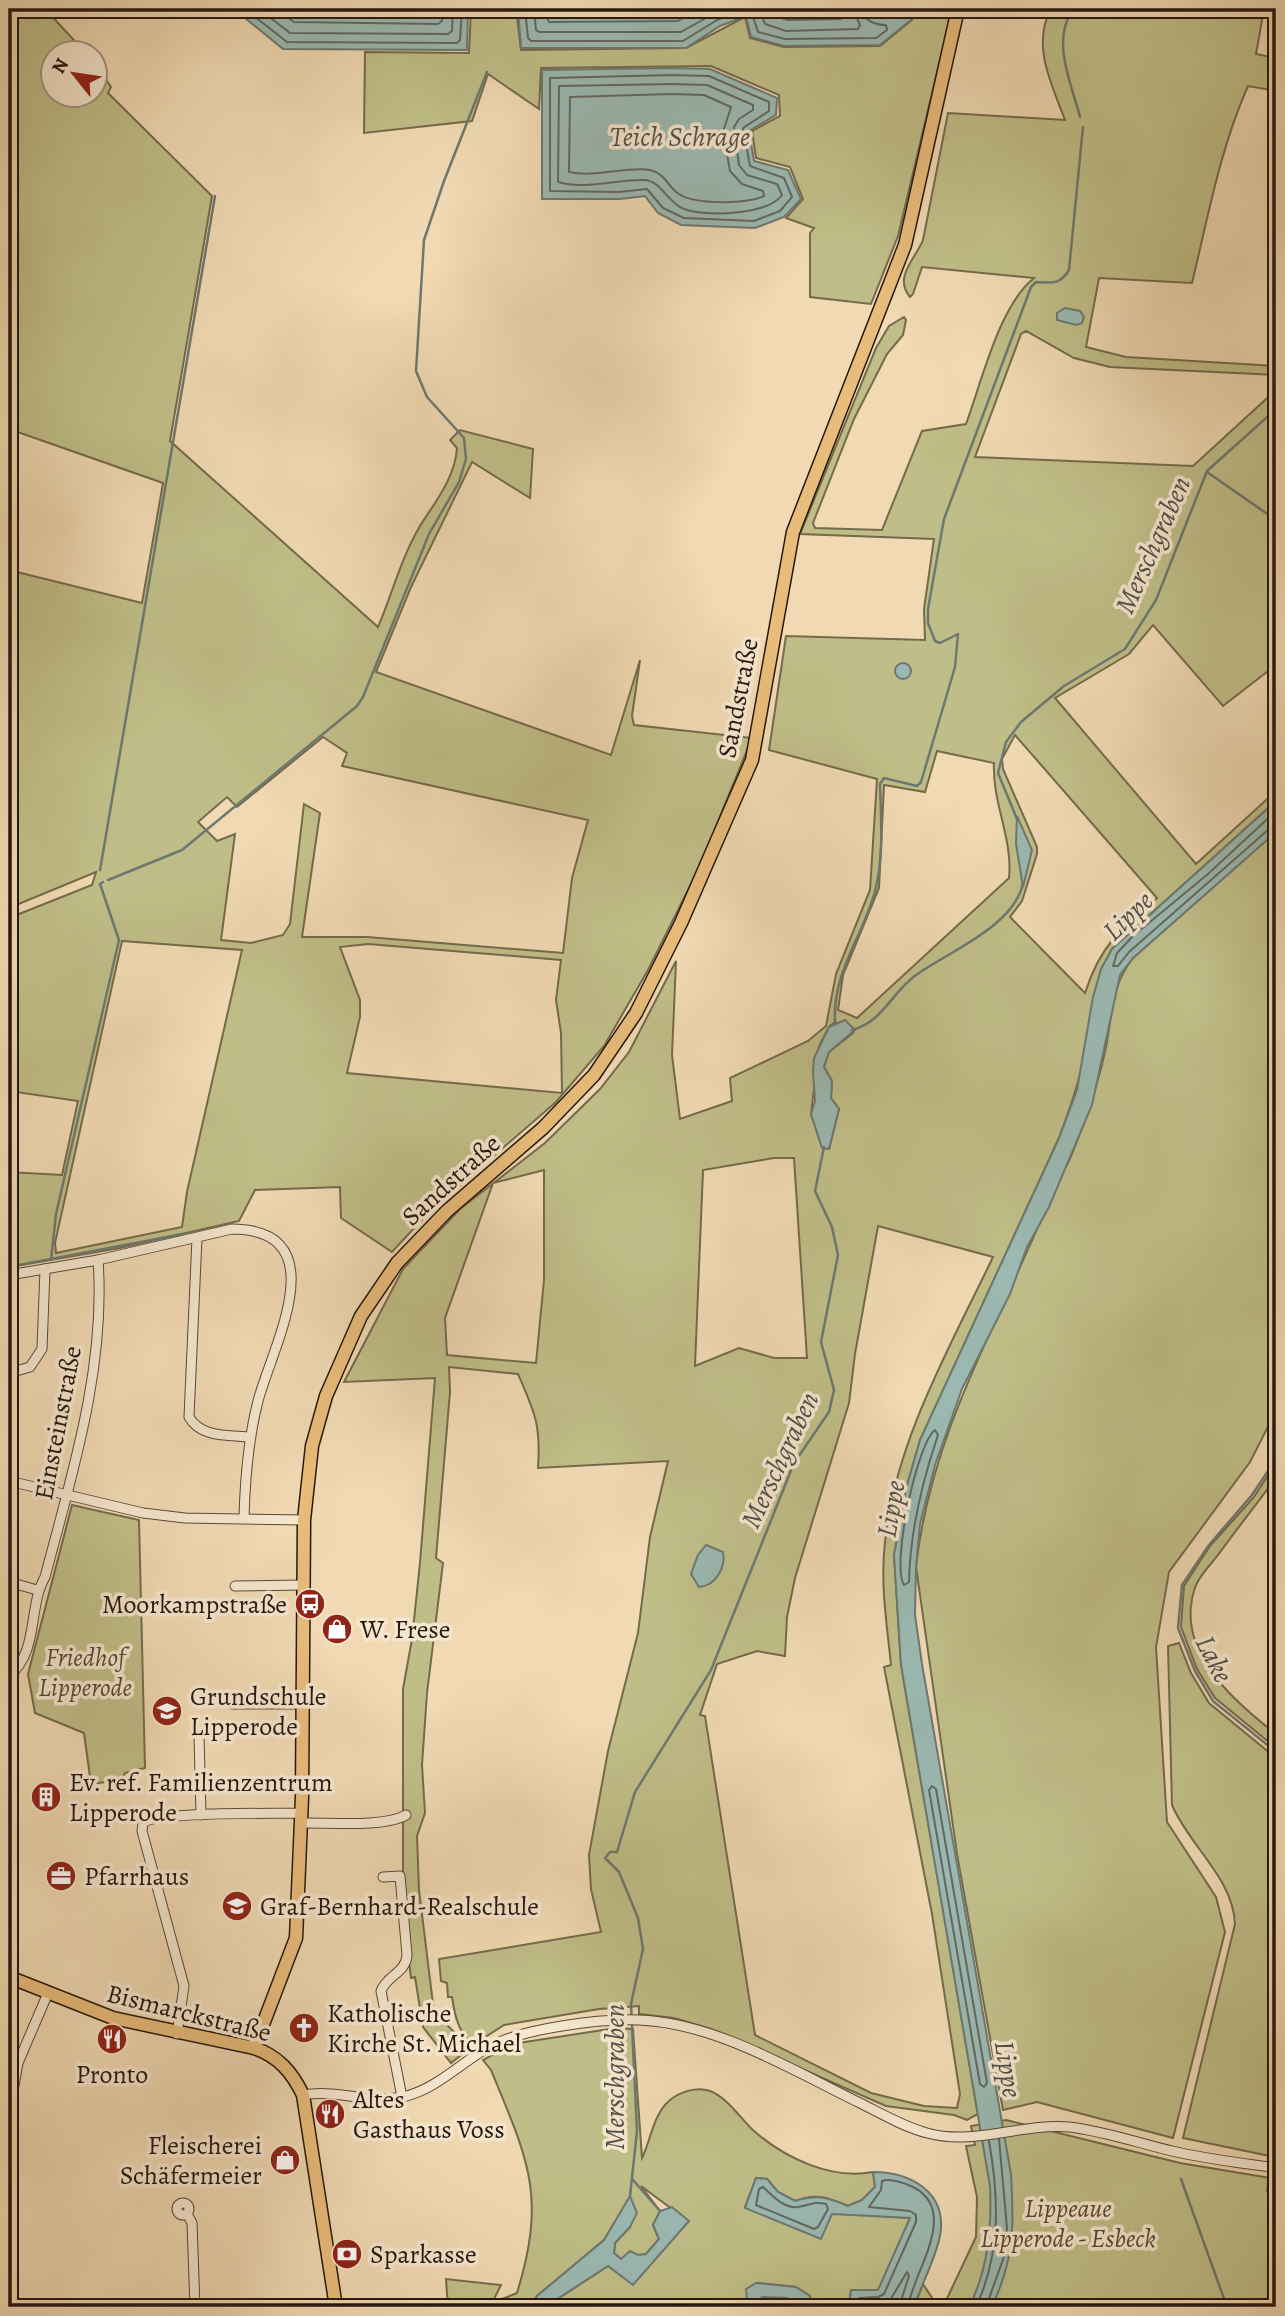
<svg xmlns="http://www.w3.org/2000/svg" width="1285" height="2316" viewBox="0 0 1285 2316" font-family="Alegreya,serif">
  <style>
    .green { fill: #c0be88; stroke: #746a4c; stroke-width: 2; fill-rule: evenodd }
    .water { fill: #9bb9b2; stroke: #6d7871; stroke-width: 2 }
    .lines { fill: none; stroke-linecap: round; stroke-linejoin: round }
    .shore { stroke: #616860; stroke-width: 2 }
    .stream { stroke: #6d7871; stroke-width: 2.5 }
    .minor-casing { stroke: #594838; stroke-width: 11 }
    .major-casing { stroke: #27170f; stroke-width: 15 }
    .minor { stroke: #f5e6ce; stroke-width: 9 }
    .major { stroke: #e8bc7a; stroke-width: 12 }
    .labels { text-anchor: middle; dominant-baseline: central; stroke-width: 7; stroke-linejoin: round; paint-order: stroke }
    .street-label { font-size: 26px; fill: #27170f; stroke: #f5e6ce }
    .poi-label { font-size: 26px; fill: #27170f; stroke: #f5e6ce; text-anchor: start }
    .park-label { font-size: 26px; font-style: italic; fill: #554933; stroke: #f5e6ce }
    .water-label { font-size: 28px; font-style: italic; fill: #505048; stroke: #f5e6ce }
  </style>
  <rect width="100%" height="100%" fill="#f0d9b3"/>
  <filter id="stains"><feTurbulence type="fractalNoise" baseFrequency=".00286" numOctaves="4"/><feColorMatrix values="0 0 0 0 .2 0 0 0 0 .09 0 0 0 0 .02 0 0 0 .5 -.17"/></filter>
  <radialGradient id="worn" r=".72"><stop offset=".6" stop-color="#630" stop-opacity="0"/><stop offset="1" stop-color="#630" stop-opacity=".3"/></radialGradient>
  <g class="green">
    <path d="M9 9H45L85 52H52V94H94L95 63 111 87 108 93 212 196 170 441 378 627C392 594 402 556 420 526 435 502 455 478 457 448L450 440 460 430 533 449 530 498 472 462 411 587 376 672 611 755 640 660 632 716 634 725 752 738 699 868 648 970 604 1046 556 1102 430 1211 392 1252 341 1218 340 1187 255 1190 239 1221 120 1248 9 1267V1172L62 1175 78 1101 9 1091V918L92 885 96 872 9 908V570L142 603 163 483 9 429ZM323 737 347 753 342 766 588 820 572 878 563 953 367 937H302L320 813 304 804 290 924 283 935 251 943 221 940 235 834 217 841 198 822 227 797 237 807ZM122 941 242 950 187 1192 182 1227 56 1253 55 1243ZM368 944 561 960 556 1000 561 1033 562 1093 347 1073 360 1017V1000L340 947Z"/>
    <path d="M471 9H516L521 50 686 48 745 17 750 38 784 47 880 46 912 20 914 9H952L898 236 871 304 810 297V233L814 228 786 218 803 199 790 167 756 158 752 131 780 116 779 95 711 66 541 68 539 109 488 74 472 121 364 133 365 52 469 53Z"/>
    <path d="M1051 9H1264L1256 54 1276 58V91L1248 86C1220 149 1208 217 1192 283L1099 278 1086 347 1126 357 1276 366V375L1110 367 1074 358 1026 331 1021 334 975 457 1193 466 1276 390V665L1223 706 1153 625 1129 654 1055 698 1196 864 1276 791V801L1112 949C1094 982 1093 1013 1086 1049 1080 1080 1070 1108 1059 1138L920 1440 906 1489 894 1555 901 1665 978 2114 967 2120 954 2115 886 2106 711 2029 674 2018 639 2014V2006L599 2009 504 2025 473 2045C458 2031 455 2017 452 1997H448L447 1983 441 1981 439 1959 601 1932 591 1889 589 1855 608 1751 638 1633 650 1537 668 1461 538 1468C541 1425 535 1413 518 1374L449 1367 450 1392 436 1558 443 1563 427 1693 422 1765 425 1813 417 1836 419 1890 434 2012 470 2048 451 2063 423 2027 415 1977 411 1978 403 1911V1689L412 1639 420 1563 435 1378 344 1382 403 1269 460 1209 545 1143 600 1089 629 1052 676 961 672 1055 680 1119 732 1101 730 1078 808 1041 826 1026 836 974 870 890 877 779 769 750 786 636 925 640 924 609 934 539 800 534 876 348 889 326 904 317 906 320 903 335 887 354 854 419 813 523 815 528 882 530 922 431 966 424C982 381 999 306 1034 278L922 267 913 294 910 297C893 277 916 258 923 240L948 113 1065 120C1052 85 1031 45 1051 9ZM1015 735 1157 898C1120 929 1100 946 1085 993L1010 917 1022 901 1037 854V847L1003 769 1002 759ZM937 751 994 763C992 803 1013 838 1009 878L857 1018 838 1010 843 975 879 888 884 785 925 792ZM835 1022 853 1033 829 1052 824 1067 832 1081 831 1098 839 1109 829 1149 822 1147 811 1114 819 1046 829 1027ZM774 1158H794L807 1358H774L739 1348 695 1366 703 1170ZM544 1170V1280L536 1363 447 1355 445 1318 493 1183ZM878 1226 993 1257C950 1347 895 1442 885 1542 880 1583 887 1625 891 1665L884 1667 932 1914 960 2094 957 2108 924 2106 871 2093 755 2035 705 1716 700 1715 717 1664 757 1651 785 1656 787 1617 795 1578 849 1403 855 1354Z"/>
    <path d="M1276 832V1411L1250 1462 1169 1572 1156 1647 1167 1822 1216 1897 1225 1932 1173 2138 1037 2102 1003 2110 957 1854 916 1567C931 1428 1004 1314 1055 1187 1060 1175 1068 1165 1072 1154 1085 1121 1099 1082 1106 1047 1113 1012 1110 988 1133 958Z"/>
    <path d="M1276 1463V1478C1257 1503 1237 1529 1218 1555 1211 1564 1201 1574 1196 1585 1172 1648 1232 1700 1276 1734V1748L1215 1698 1197 1669 1181 1627 1184 1586 1210 1546 1254 1497Z"/>
    <path d="M72 1505 139 1520 145 1768 125 1773 121 1780 91 1784 84 1733 35 1713 28 1674Z"/>
    <path d="M1179 1643 1191 1673 1209 1703 1276 1758V2124L1270 2156 1183 2138 1235 1924C1233 1878 1190 1847 1172 1805L1168 1646Z"/>
    <path d="M616 2028 633 2029 642 2158C651 2140 653 2114 670 2100 680 2092 697 2086 710 2091 728 2098 740 2118 754 2131 785 2158 831 2180 873 2172L875 2187 862 2200 848 2206C828 2197 816 2193 795 2201L778 2192 767 2179 756 2178 745 2207 911 2218 878 2291 851 2290 849 2307H812L810 2296 796 2287 757 2283 759 2302 762 2297 787 2298 795 2307H545L608 2266 633 2284 688 2221 641 2186 660 2211 653 2225 659 2239 646 2254 621 2259 614 2253 615 2243 630 2227V2197L604 2240 537 2296 530 2307H448L446 2279 501 2285 492 2303 517 2293C547 2195 528 2160 491 2070L483 2060 512 2044Z"/>
    <path d="M1006 2120 1180 2163 1276 2179V2307H943L976 2237 977 2197 966 2146 975 2145 971 2126Z"/>
    <path d="M923 2284 938 2307H914Z"/>
  </g>
  <g class="water">
    <path d="M234 9H468L467 50 283 49Z"/>
    <path d="M518 9H865L880 18 892 9H913L911 20 880 45 784 46 751 37 746 16 720 26 686 48H521Z"/>
    <path d="M672 68 710 69 777 98 776 115 749 131 754 161 788 170 801 199 784 217 755 228 681 225 658 213 645 196 620 199H542V70Z"/>
    <path d="M1065 308 1080 311 1084 317 1082 323 1076 325 1057 320V313Z"/>
    <circle cx="903" cy="671" r="8"/>
    <path d="M1276 801V832L1133 958 1120 975 1092 1105 1049 1207 1027 1247 1010 1294 962 1389 935 1465 920 1524 916 1567 915 1615 922 1664 1011 2174C1014 2229 1015 2255 992 2307H969C988 2270 992 2227 990 2186L901 1665 894 1555 906 1489 920 1440 1059 1138 1077 1090 1093 997 1101 969 1112 949Z"/>
    <path d="M1017 816 1032 850 1023 887 1016 844Z"/>
    <path d="M845 1020 855 1030 829 1052 824 1067 832 1081 831 1098 839 1109 829 1149 822 1148 811 1114 815 1101 813 1072 814 1058 829 1027Z"/>
    <path d="M706 1545 723 1552C726 1567 716 1586 699 1587L691 1574 698 1555Z"/>
    <path d="M873 2172C910 2172 948 2192 940 2236 935 2260 922 2283 914 2307H849L851 2290H878L910 2218 832 2214 821 2239 745 2208 756 2178 767 2179 778 2192 795 2201C816 2194 827 2197 848 2206L862 2200 875 2187Z"/>
    <path d="M630 2196 637 2213 630 2227 615 2243 614 2253 621 2259 630 2251 638 2255 646 2254 659 2239 653 2225 660 2211 672 2207 689 2221 633 2285 608 2266 545 2307H530L537 2296 604 2240Z"/>
    <path d="M756 2283 796 2287 810 2296 812 2307H795L787 2298 762 2297 756 2304 747 2300 746 2289Z"/>
  </g>
  <g class="lines">
    <g class="shore">
      <path d="M245 9 287 42 457 43 460 40 462 9"/>
      <path d="M259 9 290 33 448 34 452 31 453 9"/>
      <path d="M276 9 294 22 438 24 442 21V9"/>
      <path d="M525 9 528 38 531 41H683L717 20 744 10 752 14 758 32 785 39 876 38 887 30 886 25C876 25 863 21 862 9"/>
      <path d="M534 9 536 30 539 32H681L722 9"/>
      <path d="M544 9 549 22 678 21 699 9"/>
      <path d="M759 9 765 24 786 31 858 29 860 25 853 9"/>
      <path d="M771 9 774 16 788 20 841 19 843 9"/>
      <path d="M672 75 709 76 769 102V111L743 128 750 166 784 178 792 197 780 211 754 221 684 218 663 208 647 189 619 192 550 191V78Z"/>
      <path d="M672 84 707 85 753 105V110L739 119 734 127 739 165 747 175 777 184 782 195C768 215 705 217 684 209 668 203 661 181 645 180 617 179 586 190 558 182L559 86Z"/>
      <path d="M672 94 704 95 731 107 723 132 730 171 742 184 763 191 764 196C747 204 695 205 679 194 668 187 665 173 650 170 629 166 594 178 569 172L570 97Z"/>
      <path d="M1276 811 1208 874 1133 936 1117 953 1113 966H1118L1129 952 1269 829 1276 827"/>
      <path d="M935 1430 938 1435C922 1482 910 1531 909 1582L904 1585C891 1565 917 1443 935 1430Z"/>
      <path d="M932 1786 936 1789 987 2083 984 2087 980 2084 929 1790Z"/>
      <path d="M763 2187C772 2195 784 2209 798 2207 809 2205 815 2201 826 2204L828 2209 818 2227 814 2229 756 2205 759 2189Z"/>
      <path d="M856 2307 859 2298 878 2297 884 2294 916 2222V2215L910 2211 869 2207 881 2190 882 2181C890 2178 904 2183 913 2187 961 2211 912 2274 908 2307"/>
      <path d="M866 2307 889 2302 907 2272 909 2276 899 2307"/>
      <path d="M976 2307C1001 2253 999 2198 989 2141"/>
      <path d="M986 2307 1005 2254 1007 2228 999 2139"/>
    </g>
    <g class="stream">
      <path d="M1073 9C1051 42 1071 82 1080 117"/>
      <path d="M1207 472 1276 520"/>
      <path d="M1017 819 998 773 1006 742 1021 722 1064 686 1125 649 1156 600 1207 471 1276 409"/>
      <path d="M100 870 215 196"/>
      <path d="M108 880 182 850 357 706 363 697 429 534 459 482 466 459 464 438 427 397 416 371 424 240 444 181 487 72"/>
      <path d="M835 1023C832 972 863 937 875 891 884 857 881 819 880 784L884 778 917 786 921 782 955 667 958 634 940 643 935 641 928 623V609L944 519 1031 287 1036 282C1052 283 1060 285 1069 270L1083 127"/>
      <path d="M852 1030C883 1022 891 993 916 975 948 952 1015 926 1023 883"/>
      <path d="M51 1260 56 1214 119 940 100 884 103 882"/>
      <path d="M9 1267 183 1234"/>
      <path d="M1276 1459 1252 1495 1209 1545 1182 1585 1178 1628 1195 1671 1213 1701 1276 1752"/>
      <path d="M1272 2164 1276 2139"/>
      <path d="M1271 2170 1267 2190 1276 2213"/>
      <path d="M1181 2179 1227 2307"/>
      <path d="M633 2180 660 2211"/>
      <path d="M630 2196 637 2131 631 2004 643 1949 638 1918 619 1872 605 1858 610 1852H617L635 1792 711 1670 794 1463 829 1412 834 1390 821 1342 838 1255 832 1227 815 1191 824 1147"/>
    </g>
    <g class="minor-casing">
      <g id="minor">
        <path d="M197 1238 189 1417C201 1438 228 1435 250 1437"/>
        <path d="M9 1275 98 1260 232 1229C338 1230 272 1347 258 1401 248 1440 245 1479 244 1518"/>
        <path d="M9 1373 30 1367 42 1349 45 1269"/>
        <path d="M9 1481 143 1513 185 1518 304 1520"/>
        <path d="M9 1582 37 1590"/>
        <path d="M235 1586 303 1585"/>
        <path d="M9 1676C39 1652 28 1606 45 1577 72 1474 106 1367 98 1260"/>
        <path d="M233 1704H303"/>
        <path d="M199 1735 201 1815"/>
        <path d="M300 1823C327 1822 383 1828 406 1815"/>
        <path d="M383 1877 400 1876 407 1955C406 1973 387 1975 381 1991L402 2097"/>
        <path d="M9 1882V1901"/>
        <path d="M177 2034 184 1986 142 1831 143 1823C156 1811 276 1814 301 1813"/>
        <path d="M303 2095C336 2089 369 2104 403 2097 437 2089 460 2063 489 2047 520 2029 602 2018 639 2020 716 2023 792 2070 860 2103 882 2114 904 2127 927 2133 974 2146 1022 2123 1069 2127 1104 2131 1138 2143 1172 2151 1206 2159 1242 2163 1276 2168"/>
        <circle cx="183" cy="2209" r="6"/>
        <path d="M187 2214 192 2223 195 2307"/>
        <path d="M13 2307 11 2102 18 2063 48 1993"/>
      </g>
    </g>
    <g class="major-casing">
      <g id="major">
        <path d="M9 1977 113 2018 254 2048C278 2056 292 2072 303 2095L336 2307"/>
        <path d="M254 2048 296 1938 302 1797 304 1520 312 1446 326 1396 361 1316 397 1263 447 1211 543 1128 594 1075 636 1013 681 923 752 760 793 532 905 245 958 9"/>
      </g>
    </g>
    <use href="#minor" class="minor"/>
    <use href="#major" class="major"/>
  </g>
  <defs>
    <g id="bus-disc" transform="scale(1.575)"><circle r="9.5" fill="#8f2418" stroke="#f5e6ce"/><path d="M-5-6H5V4H4V6H2V4H-2V6H-4V4H-5ZM-3.5-4V0h7V-4ZM-3.5 1.2v1.5H-2V1.2ZM2 1.2v1.5H3.5V1.2Z" fill="#fff"/></g>
    <g id="shop-disc" transform="scale(1.575)"><circle r="9.5" fill="#8f2418" stroke="#f5e6ce"/><path d="M-5-2.5h2.3a2.7 3.5 0 0 1 5.4 0H5L5.5 6h-11ZM-1.5-2.5h3a1.5 2.3 0 0 0-3 0Z" fill="#fff"/></g>
    <g id="school-disc" transform="scale(1.575)"><circle r="9.5" fill="#8f2418" stroke="#f5e6ce"/><path d="M0-5L7-2L0 1L-7-2ZM-4 1L0 2.5L4 1V4Q0 6-4 4Z" fill="#fff"/></g>
    <g id="building-disc" transform="scale(1.575)"><circle r="9.5" fill="#8f2418" stroke="#f5e6ce"/><path d="M-4-6H4V6H1V3H-1V6H-4ZM-2.5-4.3h1.7v1.8h-1.7ZM.8-4.3h1.7v1.8H.8ZM-2.5-1h1.7V.8h-1.7ZM.8-1h1.7V.8H.8Z" fill="#fff"/></g>
    <g id="office-disc" transform="scale(1.575)"><circle r="9.5" fill="#8f2418" stroke="#f5e6ce"/><path d="M-6-3h4V-5.5h4V-3h4V5H-6ZM-1-4.5V-3h2v-1.5ZM-6 0V1H6V0Z" fill="#fff"/></g>
    <g id="church-disc" transform="scale(1.575)"><circle r="9.5" fill="#8f2418" stroke="#f5e6ce"/><path d="M-1.2-6h2.4v3.5h3.3v2.4h-3.3V6h-2.4V-.1h-3.3v-2.4h3.3Z" fill="#fff"/></g>
    <g id="restaurant-disc" transform="scale(1.575)"><circle r="9.5" fill="#8f2418" stroke="#f5e6ce"/><path d="M-5-6h1v4h1v-4h1v4h1v-4h1v5L-1.5 .5V6h-2V.5L-5-1ZM5-6V6H3V1.5H1.5Q1.5-4 5-6Z" fill="#fff"/></g>
    <g id="bank-disc" transform="scale(1.575)"><circle r="9.5" fill="#8f2418" stroke="#f5e6ce"/><path d="M-6-4H6V4H-6ZM0-2.3a2.3 2.3 0 1 0 0 4.6a2.3 2.3 0 1 0 0-4.6Z" fill="#fff"/></g>
  </defs>
  <g fill-rule="evenodd">
    <use href="#bus-disc" x="310" y="1604"/>
    <use href="#shop-disc" x="337" y="1629"/>
    <use href="#school-disc" x="167" y="1711"/>
    <use href="#building-disc" x="46" y="1797"/>
    <use href="#office-disc" x="61" y="1876"/>
    <use href="#school-disc" x="237" y="1906"/>
    <use href="#church-disc" x="304" y="2028"/>
    <use href="#restaurant-disc" x="112" y="2039"/>
    <use href="#restaurant-disc" x="330" y="2114"/>
    <use href="#shop-disc" x="285" y="2160"/>
    <use href="#bank-disc" x="347" y="2254"/>
  </g>
  <g class="labels">
    <g class="street-label">
      <text transform="translate(738 698) rotate(-79)">Sandstraße</text>
      <text transform="translate(451 1180) rotate(-42)">Sandstraße</text>
      <text transform="translate(58 1423) rotate(-79)">Einsteinstraße</text>
      <text transform="translate(189 2013) rotate(14)">Bismarckstraße</text>
    </g>
    <g class="poi-label">
      <text x="287" y="1604" text-anchor="end">Moorkampstraße</text>
      <text x="360" y="1629">W. Frese</text>
      <text x="190" y="1696">Grundschule<tspan x="190" dy="30">Lipperode</tspan></text>
      <text x="69" y="1782">Ev. ref. Familienzentrum<tspan x="69" dy="30">Lipperode</tspan></text>
      <text x="84" y="1876">Pfarrhaus</text>
      <text x="260" y="1906">Graf-Bernhard-Realschule</text>
      <text x="327" y="2013">Katholische<tspan x="327" dy="30">Kirche St. Michael</tspan></text>
      <text x="112" y="2074" text-anchor="middle">Pronto</text>
      <text x="353" y="2099">Altes<tspan x="353" dy="30">Gasthaus Voss</tspan></text>
      <text x="262" y="2145" text-anchor="end">Fleischerei<tspan x="262" dy="30">Schäfermeier</tspan></text>
      <text x="370" y="2254">Sparkasse</text>
    </g>
    <g class="park-label">
      <text x="85" y="1657">Friedhof<tspan x="85" dy="30">Lipperode</tspan></text>
      <text x="1068" y="2208">Lippeaue<tspan x="1068" dy="30">Lipperode - Esbeck</tspan></text>
    </g>
    <g class="water-label">
      <text x="680" y="137">Teich Schrage</text>
      <text transform="translate(1153 545) rotate(-66)">Merschgraben</text>
      <text transform="translate(1128 916) rotate(-44)">Lippe</text>
      <text transform="translate(780 1460) rotate(-65)">Merschgraben</text>
      <text transform="translate(891 1509) rotate(-80)">Lippe</text>
      <text transform="translate(1214 1659) rotate(63)">Lake</text>
      <text transform="translate(1008 2069) rotate(81)">Lippe</text>
      <text transform="translate(615 2077) rotate(-90)">Merschgraben</text>
    </g>
  </g>
  <rect width="1285" height="2316" fill="none" stroke="#f0d9b3" stroke-width="35"/>
  <rect x="10" y="10" width="1264" height="2295" fill="none" stroke="#27170f" stroke-width="3.5"/>
  <rect x="18" y="18" width="1250" height="2281" fill="none" stroke="#27170f" stroke-width="2"/>
  <g transform="translate(74 74) rotate(300)"><circle r="33" fill="#f5e6ce" stroke="#a39382" stroke-width="2"/>
  <path d="M0-5L12 26L0 18L-12 26Z" fill="#8f2418"/>
  <text y="-10" font-size="19" font-weight="bold" text-anchor="middle" fill="#27170f">N</text>
  </g>
  <rect width="100%" height="100%" filter="url(#stains)"/>
  <rect width="100%" height="100%" fill="url(#worn)"/>
</svg>
